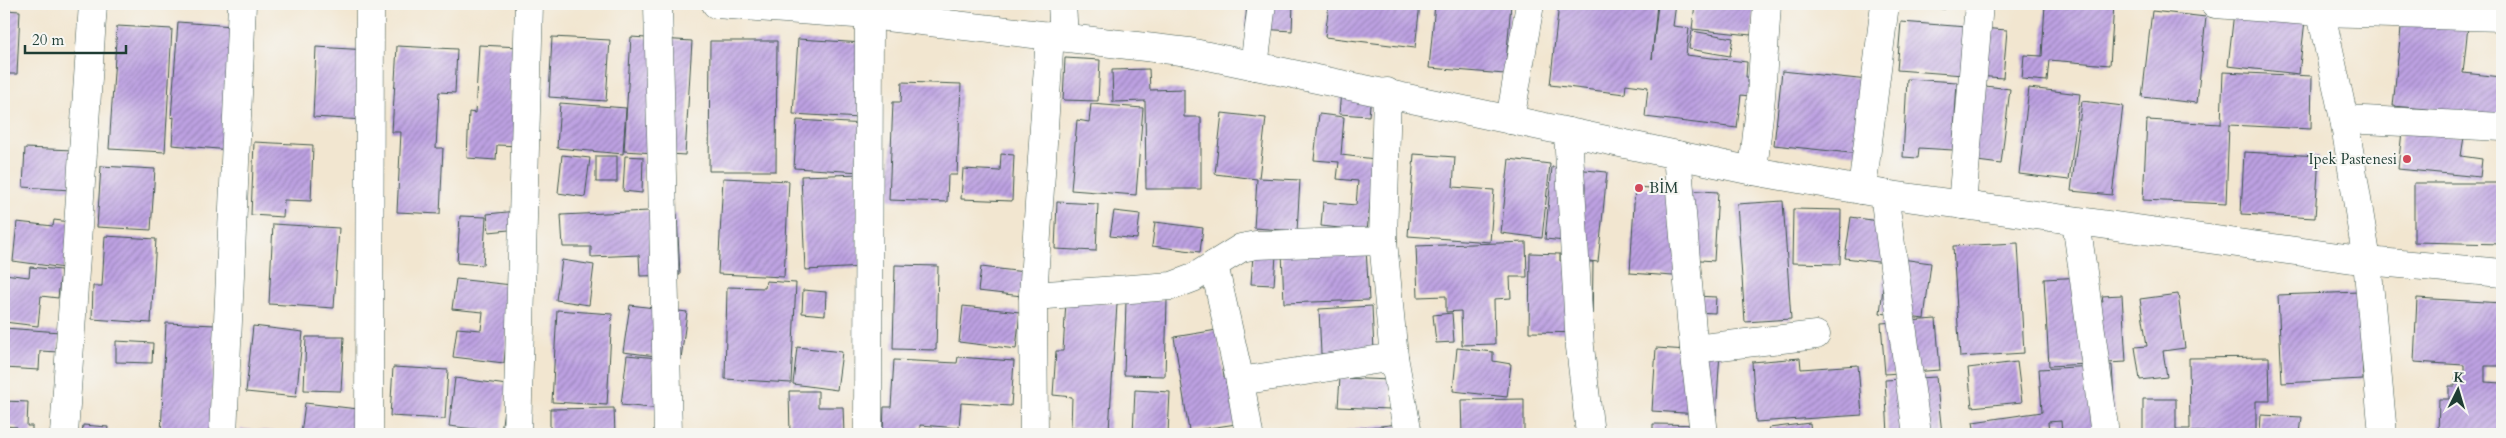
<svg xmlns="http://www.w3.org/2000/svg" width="2506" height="438" viewBox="0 0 2506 438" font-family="Cardo,serif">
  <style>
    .building { fill: url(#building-hatch) }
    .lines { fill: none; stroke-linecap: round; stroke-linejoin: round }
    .street-casing { stroke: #3f564b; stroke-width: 29 }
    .secondary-casing { stroke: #3f564b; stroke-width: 29 }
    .street { stroke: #fff; stroke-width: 28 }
    .secondary { stroke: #fff; stroke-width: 28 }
    .poi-dot { fill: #d1495b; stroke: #f6f6f2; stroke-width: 2 }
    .labels { text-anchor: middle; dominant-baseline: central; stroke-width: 4; stroke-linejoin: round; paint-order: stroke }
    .poi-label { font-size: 15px; fill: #1f3d34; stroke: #f6f6f2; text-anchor: end }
  </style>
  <defs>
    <pattern id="building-hatch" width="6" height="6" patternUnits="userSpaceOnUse" patternTransform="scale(1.25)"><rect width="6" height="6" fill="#bda1e2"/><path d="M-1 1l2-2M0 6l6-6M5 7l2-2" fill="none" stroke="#9984b8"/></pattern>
  </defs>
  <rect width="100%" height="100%" fill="#f6f6f2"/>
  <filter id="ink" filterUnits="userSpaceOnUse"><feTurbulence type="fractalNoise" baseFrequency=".02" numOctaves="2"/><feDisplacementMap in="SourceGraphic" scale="10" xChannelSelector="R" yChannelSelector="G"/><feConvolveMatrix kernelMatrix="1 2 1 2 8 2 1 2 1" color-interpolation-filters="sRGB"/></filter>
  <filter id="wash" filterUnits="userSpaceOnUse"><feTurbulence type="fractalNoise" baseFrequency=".0096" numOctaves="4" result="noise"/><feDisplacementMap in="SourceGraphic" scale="20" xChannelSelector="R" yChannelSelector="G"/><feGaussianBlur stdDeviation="1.12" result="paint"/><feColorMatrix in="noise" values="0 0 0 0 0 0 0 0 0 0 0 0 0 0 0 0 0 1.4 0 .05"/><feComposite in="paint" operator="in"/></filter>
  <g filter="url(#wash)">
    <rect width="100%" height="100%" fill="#f2e6d0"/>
    <g id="blocks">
      <g class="building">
        <path d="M1143 4H1195V9Z"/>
        <path d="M1247 4H1293L1292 31 1245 28Z"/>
        <path d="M1329 4H1420L1415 48 1325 37Z"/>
        <path d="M1435 4H1511L1505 74 1429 68Z"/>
        <path d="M1559 4H1657L1652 59 1658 4H1676L1673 26 1689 28 1686 55 1747 62 1746 77 1759 78 1757 97 1741 95 1737 128 1645 117 1648 87 1626 84 1625 94 1550 85Z"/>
        <path d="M1695 4H1754L1751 35 1692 29Z"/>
        <path d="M1922 4H1946L1945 9 1922 7Z"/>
        <path d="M2045 4H2114L2110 65 2049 60 2047 81 2022 79 2024 55 2042 56Z"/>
        <path d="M4 10 20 11 17 74H4Z"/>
        <path d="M2152 11 2206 17 2197 103 2142 97Z"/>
        <path d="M2234 12 2305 20 2299 74 2228 66Z"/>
        <path d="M2402 19 2468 26 2463 73 2502 77V116L2393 106Z"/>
        <path d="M178 22 233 26 230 150 172 145 174 117 171 118Z"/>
        <path d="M1901 22 2007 30 2003 78 1897 70Z"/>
        <path d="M117 26 172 29 165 152 109 149Z"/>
        <path d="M1692 31 1733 38 1730 56 1689 49Z"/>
        <path d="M552 37 610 40 606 101 549 97Z"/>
        <path d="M631 37 692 41 685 155 624 151Z"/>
        <path d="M798 39 864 43 860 118 793 114Z"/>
        <path d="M710 41H777L776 171H709Z"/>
        <path d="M479 45 520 47 519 146 497 145 496 160 467 158 469 112 475 113Z"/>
        <path d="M397 46 457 49 455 93 439 92 436 148H443L440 214 397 212 401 132H392Z"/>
        <path d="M316 47 368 50 364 120 313 117Z"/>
        <path d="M1065 58 1100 60 1098 101 1063 100Z"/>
        <path d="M1149 69 1150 90 1184 89V117H1201V189H1146L1145 101 1113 102 1112 70Z"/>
        <path d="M1782 71 1868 80 1860 154 1774 145Z"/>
        <path d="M2223 72 2312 76 2311 129 2229 125 2226 204 2143 200 2147 120 2221 124Z"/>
        <path d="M1907 79 1957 82 1953 150 1919 148 1918 158 1903 157Z"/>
        <path d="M902 82 961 84 957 175H948L947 202 889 200 893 102H901Z"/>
        <path d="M1969 84 2010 89 2001 164 1961 159Z"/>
        <path d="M2029 88 2080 94 2069 180 2019 174Z"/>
        <path d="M1341 91 1371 93 1369 116 1339 114Z"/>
        <path d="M2082 101 2123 106 2112 195 2071 191Z"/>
        <path d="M560 103 626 108 623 154 557 148Z"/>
        <path d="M1091 104 1143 108 1136 195 1071 190 1077 120 1089 122Z"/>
        <path d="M1222 113 1266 118 1259 178 1300 180 1297 231 1254 228 1257 179 1215 174Z"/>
        <path d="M1319 114 1344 117 1341 155 1375 159 1367 231 1321 226 1323 202 1356 205 1358 181 1337 179 1339 162 1314 160Z"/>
        <path d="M797 120 865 124 861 172 794 168Z"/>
        <path d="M2402 131 2464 137 2461 156 2482 159 2480 177 2398 169Z"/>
        <path d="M254 142 313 145 311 201 284 200 283 217 251 215Z"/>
        <path d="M25 148 73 150 71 190 23 187Z"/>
        <path d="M2244 152 2319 156 2315 218 2241 214Z"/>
        <path d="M1001 154 1014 155 1012 201 961 199 963 169 1000 171Z"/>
        <path d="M1414 154 1455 157 1453 187 1494 190 1490 242 1408 236Z"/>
        <path d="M562 155 590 158 585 197 558 193Z"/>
        <rect x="596" y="156" width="21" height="26"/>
        <path d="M625 156 643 157 642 193 623 191Z"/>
        <path d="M1509 159 1550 164 1542 238 1501 233Z"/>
        <path d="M101 166 155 169 151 230 97 227Z"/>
        <path d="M1552 167 1607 172 1598 262 1573 259 1575 242 1545 239Z"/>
        <path d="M861 174 865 267 805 270 801 176Z"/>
        <path d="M723 178 789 181 784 277 718 274Z"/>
        <path d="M2414 183H2502V244L2414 242Z"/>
        <path d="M1635 187 1718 192 1714 261 1688 259 1687 277 1630 273Z"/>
        <path d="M1783 201 1791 319 1745 322 1737 204Z"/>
        <path d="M1057 202 1098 204 1096 251 1055 249Z"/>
        <path d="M1793 209 1841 210 1840 264 1792 263Z"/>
        <path d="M517 211 519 229 489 232 487 214Z"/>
        <path d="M649 211 650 215 677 214 680 275 640 276 639 255 591 257V247H563L561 215Z"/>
        <path d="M1114 211 1140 214 1137 239 1110 236Z"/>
        <path d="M460 216 486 217 483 265 457 263Z"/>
        <path d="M1851 217 1898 224 1894 258 1931 263 1924 319 1880 313 1886 263 1845 258Z"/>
        <path d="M54 220 70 222 64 268 13 261 17 222 53 226Z"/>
        <path d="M1155 222 1203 228 1200 252 1152 246Z"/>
        <path d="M273 224 339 228 334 308 269 304Z"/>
        <path d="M105 236 156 239 151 323 92 319 93 286H102Z"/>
        <path d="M1526 242 1527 277H1510L1511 298 1494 299 1495 344 1462 345 1461 311 1446 312V296L1418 297 1416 246Z"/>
        <path d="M2018 243 2024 353 1960 357 1953 246Z"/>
        <path d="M1366 249 1369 300 1284 303 1282 251Z"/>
        <path d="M1530 253 1560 254V261L1593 262 1592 333 1529 332Z"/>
        <path d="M1253 254 1276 255 1274 285 1251 284Z"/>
        <path d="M562 260 594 265 589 305 556 300Z"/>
        <path d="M895 265 938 266 936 350 893 349Z"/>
        <path d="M30 267 61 270 58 298 41 296 38 326 4 322V274L29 277Z"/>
        <path d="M981 267 1025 272 1022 296 978 291Z"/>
        <path d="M2084 277 2085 302 2103 301 2102 296 2122 295 2126 362 2049 366 2044 279Z"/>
        <path d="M456 279 512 285 504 363 453 357 457 328 481 330 483 312 452 309Z"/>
        <path d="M766 281 796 283 791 383 725 379 727 287 765 288Z"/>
        <path d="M803 290 826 292 825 315 802 313Z"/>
        <path d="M2359 292 2363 379 2282 383 2278 295Z"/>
        <path d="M2178 294 2185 348 2163 351 2167 377 2140 380 2135 347 2147 346 2140 299Z"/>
        <path d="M1695 296 1716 297 1715 313 1694 312Z"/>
        <path d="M2417 298 2502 303 2501 366H2485V382L2502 383V434H2438L2439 399H2449V386H2455L2456 372 2464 373V365L2414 362Z"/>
        <path d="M1126 300H1167L1165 376 1124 375Z"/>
        <path d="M1066 301 1117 304 1109 430 1071 427 1072 397 1053 395 1056 351H1063Z"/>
        <path d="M630 305 687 312 681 359 623 352Z"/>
        <path d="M963 306 1020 312 1016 349 959 342Z"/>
        <path d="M1372 306 1374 352 1321 354 1319 309Z"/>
        <path d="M557 310 612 314 607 405 552 402Z"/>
        <path d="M1452 313 1454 342 1436 343 1433 315Z"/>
        <path d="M1936 319 1940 370 1885 374 1881 323Z"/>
        <path d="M166 323 216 325 210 434H161Z"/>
        <path d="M253 326 303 332 296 397 246 392Z"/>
        <path d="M4 328 60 332 58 352 40 351 39 370 4 368Z"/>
        <path d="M1217 330 1224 377 1235 375 1243 423 1189 431 1174 337Z"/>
        <path d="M306 337H344L341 391 304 390Z"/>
        <path d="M116 341 153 343 152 363 116 362Z"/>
        <path d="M797 347 842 352 837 390 793 384Z"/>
        <path d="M1457 348 1493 352V361L1511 364 1507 397 1453 391Z"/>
        <path d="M1656 348 1720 352 1716 415 1652 411Z"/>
        <path d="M627 355 677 360 671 410 621 405Z"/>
        <path d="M958 357 1014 361 1011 406 961 403 959 428 920 425V434H883L884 407H891L894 360 957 363Z"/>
        <path d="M2269 357 2270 401H2256V434H2204V432H2190V434H2143V399H2176V429H2190L2189 358Z"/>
        <path d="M1800 358 1801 369 1858 365 1862 415 1756 422 1752 362Z"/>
        <path d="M2017 362 2022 402 1972 407 1968 368Z"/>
        <path d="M2112 365 2116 434H2062L2061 421 2048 422 2049 434H1975L1973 422 2042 412 2039 369Z"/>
        <path d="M393 367 448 370 445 419 390 416Z"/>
        <path d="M1936 377 1942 434H1888L1885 380Z"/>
        <path d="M455 378 507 385 501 432 449 426Z"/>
        <path d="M1340 378 1391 380 1390 409 1338 407Z"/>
        <path d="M1135 390 1170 392 1168 434H1133Z"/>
        <path d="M789 391H818V407H843L844 434H790Z"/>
        <path d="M1524 399V434H1462L1461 400Z"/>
        <path d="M4 401 28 402 27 426H32V434H17V427L4 426Z"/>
        <path d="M305 403 358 409 355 434H301Z"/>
        <path d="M614 408 615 434H550V409Z"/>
        <path d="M2261 415 2302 417 2300 434 2260 433Z"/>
        <path d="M1810 423 1811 434H1770L1769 428Z"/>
        <path d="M1398 424 1399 434H1347L1346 430Z"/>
        <path d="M1653 424 1713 425V434H1653Z"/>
        <path d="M83 425 108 427 107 434H82Z"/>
        <path d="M241 429 286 432V434H241Z"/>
      </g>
    </g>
  </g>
  <g filter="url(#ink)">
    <use href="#blocks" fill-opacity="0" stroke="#3f564b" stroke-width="1"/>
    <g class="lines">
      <g class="street-casing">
        <g id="street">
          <path d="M658 4 668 434"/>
          <path d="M1062 4 1064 37"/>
          <path d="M2215 4 2320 12 2502 17"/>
          <path d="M1254 66 1262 4"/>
          <path d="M1387 92 1383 241 1394 357 1408 434"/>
          <path d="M2344 119 2502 127"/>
          <path d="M1510 120 1530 4"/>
          <path d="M1568 132 1580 347 1590 434"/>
          <path d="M1677 155 1692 330 1704 434"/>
          <path d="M1753 171 1761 97 1767 4"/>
          <path d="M1862 190 1885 4"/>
          <path d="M1884 194 1917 434"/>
          <path d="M1962 205 1979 4"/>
          <path d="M2076 221 2105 434"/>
          <path d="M1214 265 1240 381 1249 434"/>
          <path d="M1033 296 1172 286 1193 278 1241 248 1256 245 1383 241"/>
          <path d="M1694 349 1816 335"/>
          <path d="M1240 381 1394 357"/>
          <path d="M64 434 93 4"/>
          <path d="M223 434 242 4"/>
          <path d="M369 434 370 4"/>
          <path d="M517 434 529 4"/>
          <path d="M868 434 869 15"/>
          <path d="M1034 434 1033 296 1050 35"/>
        </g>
      </g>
      <g class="secondary-casing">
        <g id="secondary">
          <path d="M716 4 869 15 1189 52 1753 171 1884 194 2367 261 2502 273"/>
          <path d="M2319 4 2344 119 2367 261 2383 434"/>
        </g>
      </g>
      <use href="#street" class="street"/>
      <use href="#secondary" class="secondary"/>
    </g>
  </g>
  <g class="poi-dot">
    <circle cx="2407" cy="159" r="5"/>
    <circle cx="1639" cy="188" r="5"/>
  </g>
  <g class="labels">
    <g class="poi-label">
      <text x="2397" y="159">Ipek Pastenesi</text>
      <text x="1649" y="188" text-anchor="start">BİM</text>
    </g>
  </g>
  <rect width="2506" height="438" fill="none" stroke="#f6f6f2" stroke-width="20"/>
  <g transform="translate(2458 390) rotate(5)" stroke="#f6f6f2" stroke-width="4" paint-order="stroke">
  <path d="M0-4L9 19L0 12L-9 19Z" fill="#1f3d34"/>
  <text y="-8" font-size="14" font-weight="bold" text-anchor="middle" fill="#1f3d34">K</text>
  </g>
  <path d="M25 45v8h101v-8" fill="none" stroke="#1f3d34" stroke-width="2.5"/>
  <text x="32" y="45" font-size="15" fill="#1f3d34" stroke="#f6f6f2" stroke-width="4" paint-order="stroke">20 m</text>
</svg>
